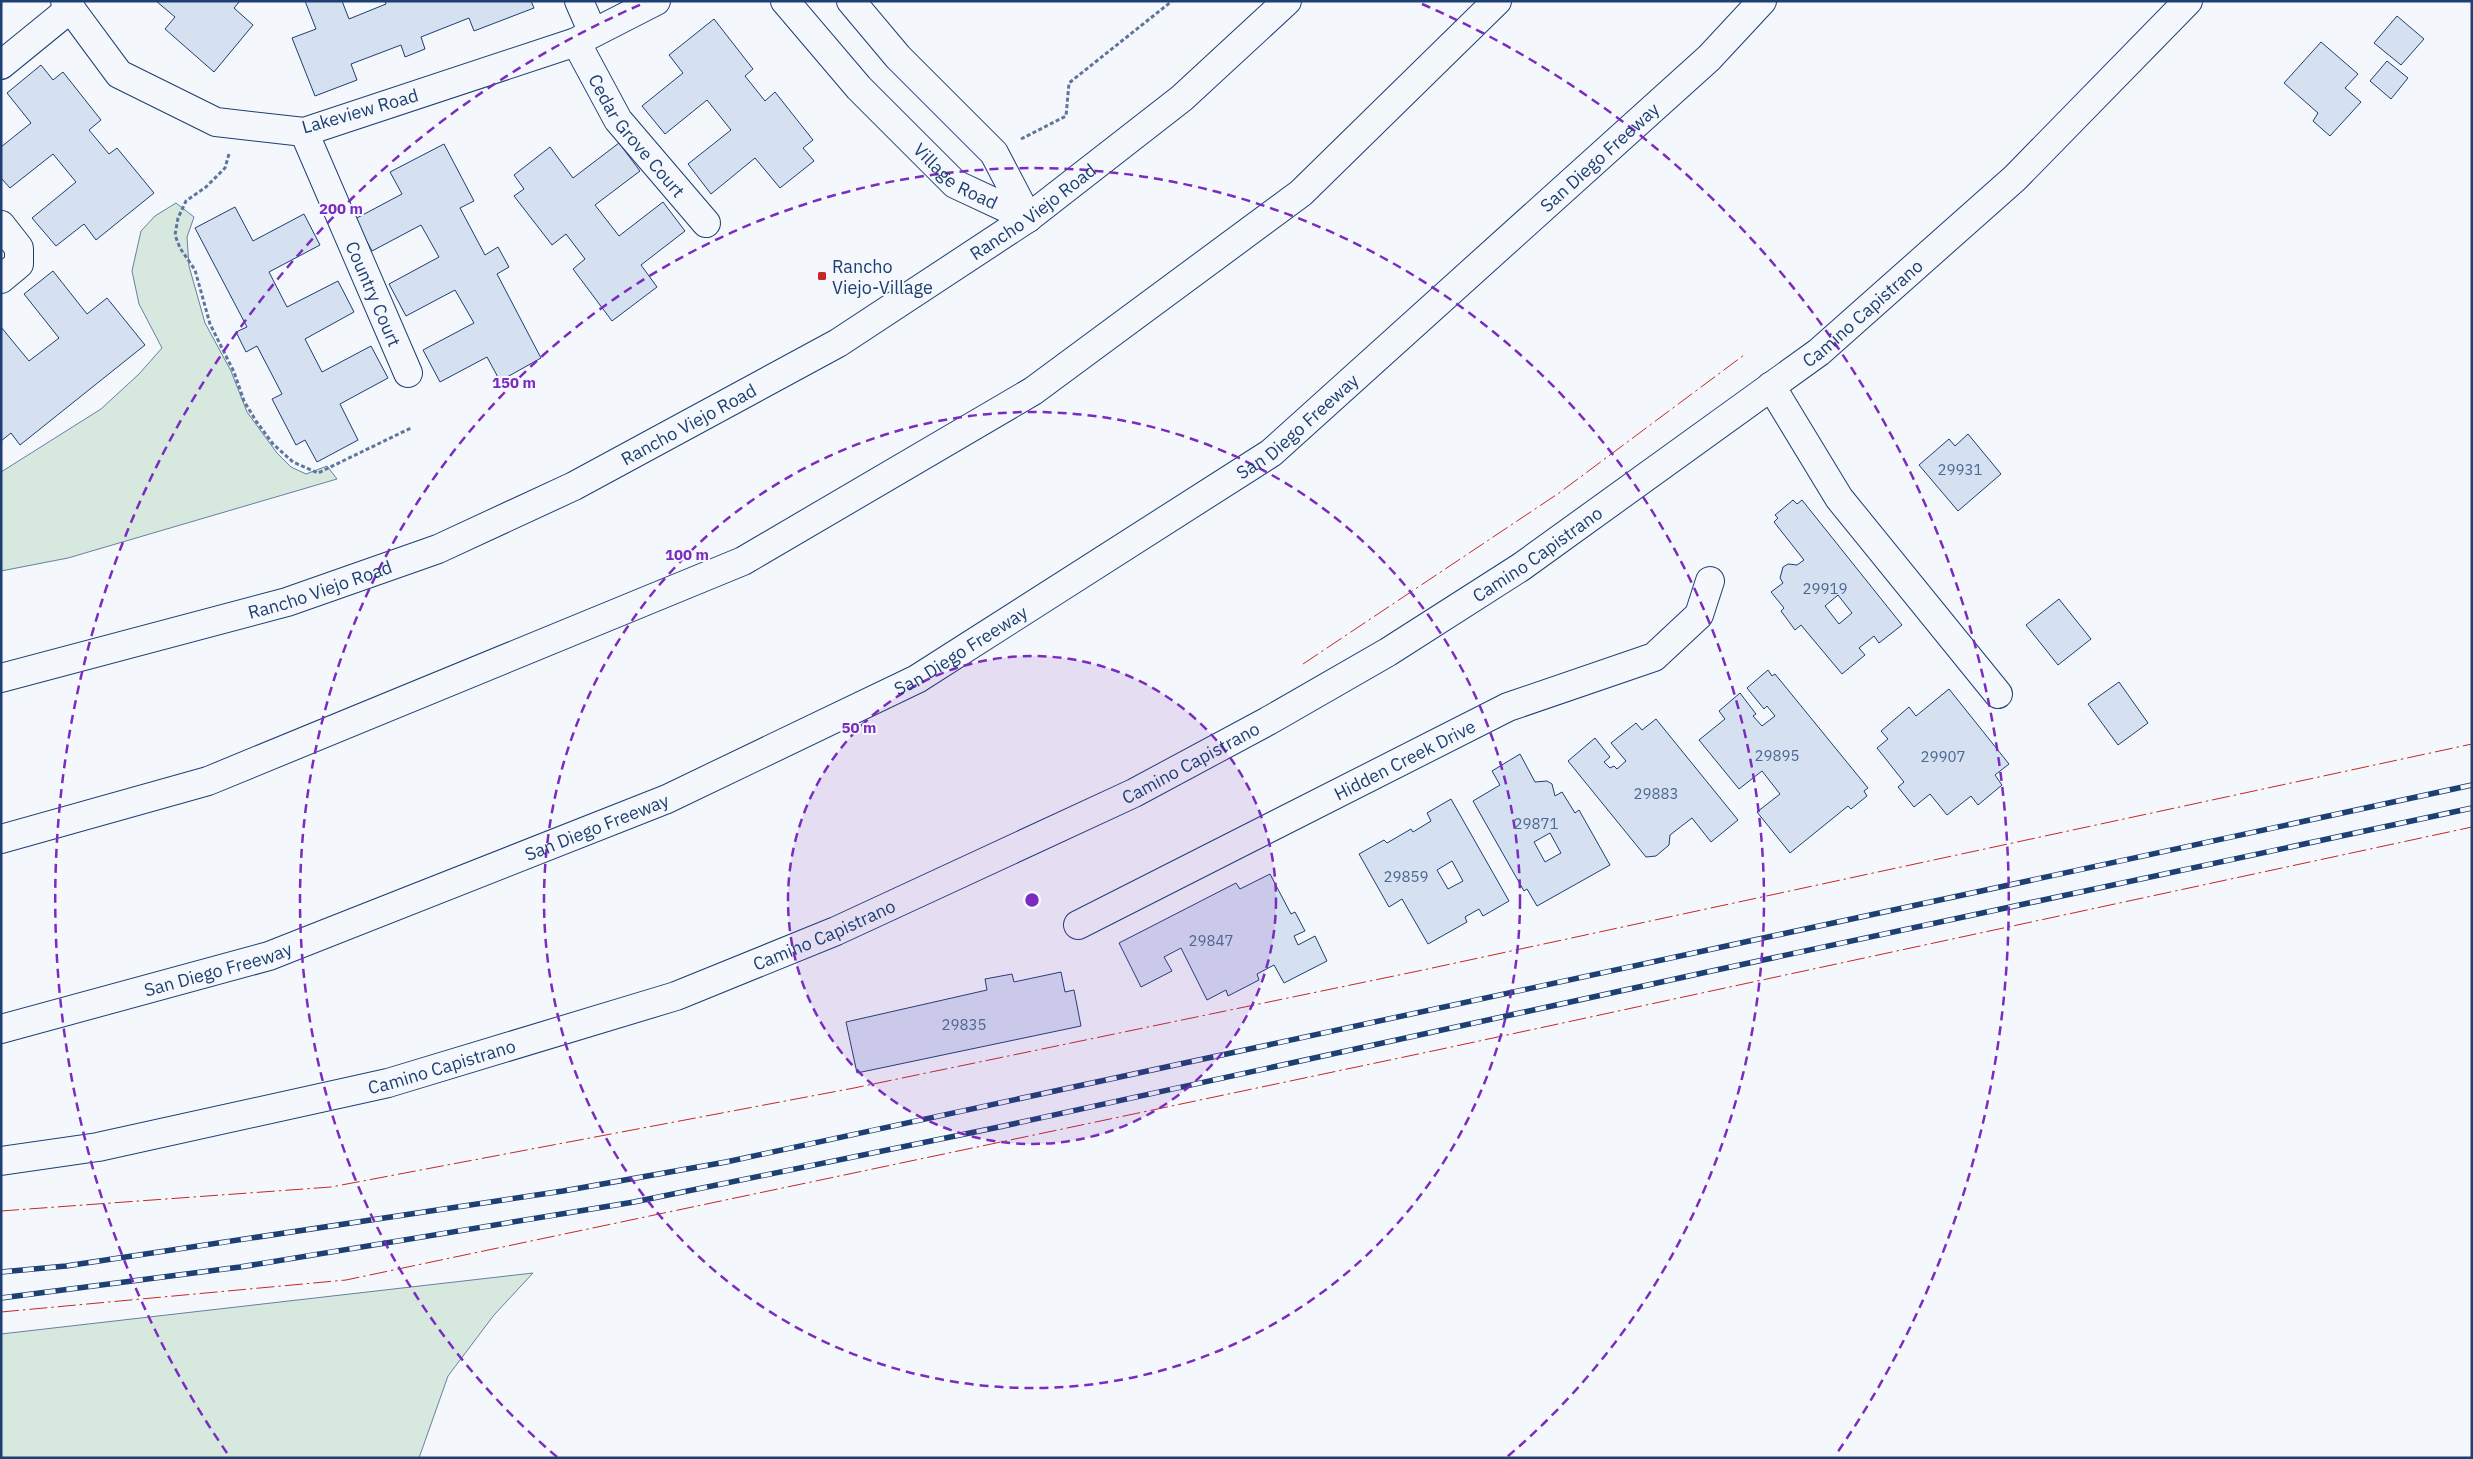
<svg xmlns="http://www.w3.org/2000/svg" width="2473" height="1459" viewBox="0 0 2473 1459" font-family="'IBM Plex Sans',sans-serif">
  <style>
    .green { fill: #d7e8df; stroke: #687fa3 }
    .building { fill: #d5e0f0; stroke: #1d3f73; fill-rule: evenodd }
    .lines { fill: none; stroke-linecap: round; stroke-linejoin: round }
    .minor-casing { stroke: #1d3f73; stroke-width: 30 }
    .major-casing { stroke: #1d3f73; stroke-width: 30 }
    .highway-casing { stroke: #1d3f73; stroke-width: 30 }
    .path { stroke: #5e769c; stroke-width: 3; stroke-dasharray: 4 2.5; stroke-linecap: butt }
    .minor { stroke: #f4f7fb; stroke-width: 28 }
    .major { stroke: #f4f7fb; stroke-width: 28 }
    .highway { stroke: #f4f7fb; stroke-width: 28 }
    .rail-casing { stroke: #1d3f73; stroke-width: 5.5 }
    .rail { stroke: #f4f7fb; stroke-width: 4; stroke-dasharray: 11; stroke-linecap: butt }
    .power { stroke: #c62828; stroke-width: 1; stroke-dasharray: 18 4 2.5 4; stroke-linecap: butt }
    .ring { fill: none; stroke: #7b2cbf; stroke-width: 2.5; stroke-dasharray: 9 6 }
    .poi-dot { fill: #c62828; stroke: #f4f7fb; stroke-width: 2 }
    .labels { text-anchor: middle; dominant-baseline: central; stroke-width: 4; stroke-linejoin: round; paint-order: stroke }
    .number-label { font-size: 15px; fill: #4b6792 }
    .street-label { font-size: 18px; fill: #1d3f73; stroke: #f4f7fb }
    .poi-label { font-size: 18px; fill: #1d3f73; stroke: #f4f7fb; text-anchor: start }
    .centre { fill: #7b2cbf; stroke: #f4f7fb; stroke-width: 2.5 }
    .ring-label { font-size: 15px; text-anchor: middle; font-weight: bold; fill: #7b2cbf; stroke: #f4f7fb; stroke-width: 4; stroke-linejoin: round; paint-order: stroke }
  </style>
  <rect width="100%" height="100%" fill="#f4f7fb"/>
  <g class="green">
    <path d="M176 203 194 217 187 237 189 266 205 323 231 371 247 412 277 453 291 467 306 474 327 466 337 479 68 558 1 571V472L101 409 139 374 162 348 139 304 132 271 141 231 155 216Z"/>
    <path d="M533 1273 494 1315 448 1376 419 1458H1V1334Z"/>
  </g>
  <g class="building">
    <path d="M156 1H240L234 8 253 25 214 72 165 29 175 17Z"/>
    <path d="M305 1H342L349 19 386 4 385 1H531L534 8 474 31 469 18 421 37 425 49 405 57 401 45 351 64 357 80 315 96 292 38 316 29Z"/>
    <path d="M2397 16 2424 39 2401 65 2374 43Z"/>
    <path d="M714 19 753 69 745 76 765 101 775 92 813 140 803 148 814 161 780 188 755 158 711 194 688 164 731 130 707 100 665 134 642 106 683 73 669 55Z"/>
    <path d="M2321 42 2358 74 2345 88 2361 102 2330 136 2313 121 2318 113 2284 83Z"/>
    <path d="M2387 61 2408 78 2391 99 2370 81Z"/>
    <path d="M41 65 53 80 63 72 101 120 89 130 109 154 117 148 154 193 96 240 84 224 56 246 32 218 76 182 53 154 10 188 1 178V147L31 123 7 93Z"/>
    <path d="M619 143 640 171 595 205 619 236 663 202 685 231 641 265 657 287 612 321 573 269 585 259 566 234 552 245 514 196 524 189 514 175 550 147 573 178Z"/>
    <path d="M444 144 474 201 460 208 485 255 498 247 509 267 497 274 541 358 500 381 487 357 440 382 423 350 474 323 455 290 406 316 389 284 439 257 421 225 372 251 355 219 402 194 390 172Z"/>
    <path d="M235 207 253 241 304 214 320 245 269 272 287 307 338 281 354 312 305 339 322 372 371 346 388 378 340 404 358 440 317 462 305 440 296 445 272 399 282 394 257 346 246 352 236 332 247 327 195 228Z"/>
    <path d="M53 271 87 314 107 298 145 345 20 445 11 433 1 441V327L29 361 59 338 24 294Z"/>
    <path d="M1968 434 2001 474 1958 511 1919 465 1949 439 1955 446Z"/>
    <path d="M1793 500 1797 504 1802 500 1902 625 1879 643 1874 636 1859 648 1865 655 1842 674 1801 625 1795 630 1781 611 1784 608 1771 592 1783 583 1780 578 1783 567 1788 564 1797 565 1804 560 1774 522 1778 518 1775 515ZM1838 595 1852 613 1839 624 1825 606Z"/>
    <path d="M2059 599 2091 639 2058 665 2026 625Z"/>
    <path d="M1768 670 1772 676 1775 674 1868 788 1864 791 1867 796 1851 809 1848 806 1790 853 1757 812 1780 794 1762 771 1739 789 1699 740 1725 719 1719 711 1740 693 1756 714 1753 716 1762 726 1775 716 1767 706 1764 709 1747 688Z"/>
    <path d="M2119 682 2148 723 2118 745 2088 704Z"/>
    <path d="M1949 689 2009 764 1995 775 2002 785 1978 805 1971 796 1947 815 1930 794 1914 807 1898 787 1904 782 1877 748 1888 739 1881 731 1909 707 1916 716Z"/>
    <path d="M1656 719 1738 820 1711 842 1692 818 1670 835 1669 845 1656 856 1646 857 1568 761 1595 738 1610 757 1604 762 1610 768 1614 766 1617 769 1626 761 1611 743 1636 723 1642 730Z"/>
    <path d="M1520 754 1535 782 1547 781 1552 784 1555 796 1562 792 1575 813 1579 810 1610 865 1537 906 1527 889 1524 891 1473 801 1500 785 1492 771ZM1550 833 1561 853 1545 862 1534 842Z"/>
    <path d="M1451 799 1509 901 1483 916 1479 909 1465 917 1467 922 1428 944 1402 899 1389 907 1359 854 1384 840 1387 843 1411 829 1413 832 1431 821 1427 813ZM1452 861 1463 881 1448 889 1437 870Z"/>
    <path d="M1270 874 1291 914 1295 912 1305 931 1294 936 1298 945 1315 936 1327 961 1284 983 1274 965 1257 974 1259 980 1228 996 1226 990 1207 1000 1181 948 1164 957 1172 971 1141 987 1119 943 1236 883 1240 889Z"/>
    <path d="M1061 972 1065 992 1074 990 1081 1026 857 1073 846 1022 987 990 985 979 1012 974 1014 982Z"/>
  </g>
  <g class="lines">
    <g class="minor-casing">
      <g id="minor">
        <path d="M65 1 119 74 216 122 304 132 576 42 656 1"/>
        <path d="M579 1 593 33"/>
        <path id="s1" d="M785 1 859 88 955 184 1028 218"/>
        <path d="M851 1 898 57 994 153 1028 218"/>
        <path id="s2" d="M576 42 618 120 706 223"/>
        <path d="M1 65 71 8"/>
        <path id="s3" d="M304 132 408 373"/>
        <path d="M1 225 19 248V264L1 279"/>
        <path d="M1771 386 1839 498 1998 694"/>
        <path id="s4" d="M1078 925 1508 707 1654 657 1699 615 1710 581"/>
        <path id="s5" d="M1 1161 98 1147 388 1083 676 996 836 931 1134 793 1268 721 1388 652 1521 567 1819 352 2015 178 2188 1"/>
      </g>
    </g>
    <g class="major-casing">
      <g id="major">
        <path id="s6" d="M1 678 287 602 438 549 574 486 838 343 1028 218 1182 98 1287 1"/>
      </g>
    </g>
    <g class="highway-casing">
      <g id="highway">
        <path d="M1 839 208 781 743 561 1033 391 1301 193 1497 1"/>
        <path id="s7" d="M1 1029 269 956 667 799 917 679 1271 453 1709 58 1762 1"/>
      </g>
    </g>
    <g class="path">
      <path d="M1021 139 1066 116 1069 83 1172 1"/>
      <path d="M229 154 225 168 206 187 186 201 178 218 175 235 180 248 195 270 210 324 234 372 244 401 256 421 273 444 293 462 318 473 411 428"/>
    </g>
    <use href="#minor" class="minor"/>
    <use href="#major" class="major"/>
    <use href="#highway" class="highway"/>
    <g class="rail-casing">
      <g id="rail">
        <path d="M1 1272 66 1266 563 1191 726 1162 2472 785"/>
        <path d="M1 1298 240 1267 634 1202 999 1127 1707 972 2472 808"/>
      </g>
    </g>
    <use href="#rail" class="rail"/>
    <g class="power">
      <path d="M1303 664 1559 493 1744 355"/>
      <path d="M1 1211 331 1187 854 1088 1423 970 2472 744"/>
      <path d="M1 1312 346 1280 1442 1049 2472 827"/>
    </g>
  </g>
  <circle cx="1032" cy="900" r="244" fill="#7b2cbf" fill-opacity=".12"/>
  <g class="ring">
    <circle cx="1032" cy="900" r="244"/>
    <circle cx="1032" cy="900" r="488"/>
    <path d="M557 1457A732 732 0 1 1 1507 1457"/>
    <path d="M227 1453A977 977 0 0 1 642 4M1422 4A977 977 0 0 1 1837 1453"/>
  </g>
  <rect class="poi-dot" x="817" y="271" width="10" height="10" rx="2.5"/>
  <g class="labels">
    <g class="number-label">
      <text x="1960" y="469">29931</text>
      <text x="1825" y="588">29919</text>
      <text x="1777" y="755">29895</text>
      <text x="1943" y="756">29907</text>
      <text x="1656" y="793">29883</text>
      <text x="1536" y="823">29871</text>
      <text x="1406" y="876">29859</text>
      <text x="1211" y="940">29847</text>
      <text x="964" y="1024">29835</text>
    </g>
    <g class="street-label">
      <text transform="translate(360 111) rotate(-16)">Lakeview Road</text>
      <text stroke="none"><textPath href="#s2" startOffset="112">Cedar Grove Court</textPath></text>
      <text stroke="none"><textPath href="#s7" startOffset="1845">San Diego Freeway</textPath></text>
      <text stroke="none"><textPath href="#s1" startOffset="246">Village Road</textPath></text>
      <text stroke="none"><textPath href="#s6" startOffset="1141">Rancho Viejo Road</textPath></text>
      <text stroke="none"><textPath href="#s3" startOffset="176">Country Court</textPath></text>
      <text stroke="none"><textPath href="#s5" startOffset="2071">Camino Capistrano</textPath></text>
      <text stroke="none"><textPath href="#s6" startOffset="736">Rancho Viejo Road</textPath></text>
      <text stroke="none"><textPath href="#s7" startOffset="1440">San Diego Freeway</textPath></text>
      <text stroke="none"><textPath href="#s5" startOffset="1666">Camino Capistrano</textPath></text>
      <text stroke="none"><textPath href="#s6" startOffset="331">Rancho Viejo Road</textPath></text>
      <text stroke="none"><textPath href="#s7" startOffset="1035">San Diego Freeway</textPath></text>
      <text stroke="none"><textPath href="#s4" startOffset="366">Hidden Creek Drive</textPath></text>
      <text stroke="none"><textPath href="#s5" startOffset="1261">Camino Capistrano</textPath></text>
      <text stroke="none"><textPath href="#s7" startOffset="630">San Diego Freeway</textPath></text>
      <text stroke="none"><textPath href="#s5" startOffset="856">Camino Capistrano</textPath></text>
      <text stroke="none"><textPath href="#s7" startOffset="225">San Diego Freeway</textPath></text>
      <text stroke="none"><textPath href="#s5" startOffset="451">Camino Capistrano</textPath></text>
    </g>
    <g class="poi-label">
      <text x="832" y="266">Rancho<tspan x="832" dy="21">Viejo-Village</tspan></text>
    </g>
  </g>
  <circle cx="1032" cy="900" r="8" class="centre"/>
  <g class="ring-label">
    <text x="341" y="214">200 m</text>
    <text x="514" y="388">150 m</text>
    <text x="687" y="560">100 m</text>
    <text x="859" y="733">50 m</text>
  </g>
  <rect width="2473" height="1459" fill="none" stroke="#1d3f73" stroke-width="5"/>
</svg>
